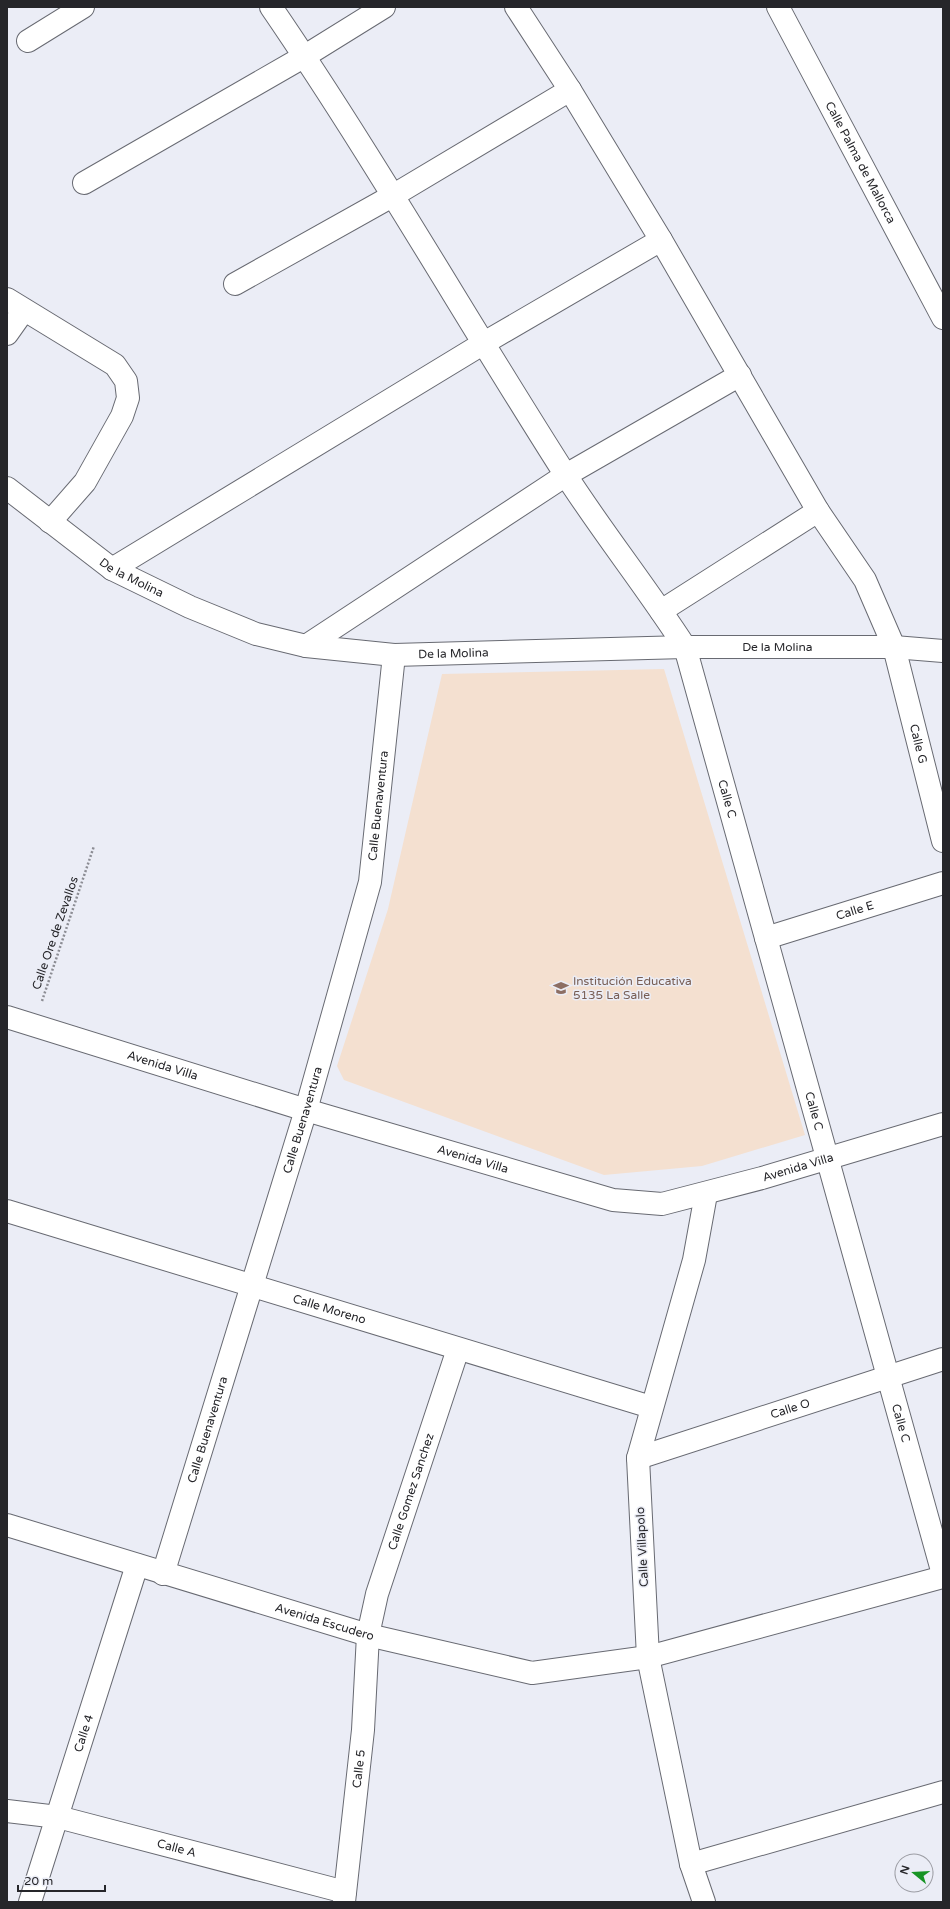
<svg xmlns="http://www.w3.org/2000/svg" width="950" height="1909" viewBox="0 0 950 1909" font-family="'Varela Round',sans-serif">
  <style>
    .education { fill: #f4e0d0 }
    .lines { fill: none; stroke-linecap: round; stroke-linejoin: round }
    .minor-casing { stroke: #686a72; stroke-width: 24 }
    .path { stroke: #8c8d94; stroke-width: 2.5; stroke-dasharray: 2 2; stroke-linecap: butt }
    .minor { stroke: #fff; stroke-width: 22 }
    .labels { text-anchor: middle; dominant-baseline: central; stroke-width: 3; stroke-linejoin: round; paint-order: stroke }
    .street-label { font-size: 12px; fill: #26262a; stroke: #ebedf6 }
    .education-label { font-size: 12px; fill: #785e54; stroke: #ebedf6; text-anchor: start }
  </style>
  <rect width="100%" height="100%" fill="#ebedf6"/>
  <path class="education" d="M664 669 805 1135 702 1166 604 1175 344 1080 337 1066 388 909 442 674Z"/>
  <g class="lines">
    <g class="minor-casing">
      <g id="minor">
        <path id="s1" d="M271 7C375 159 466 319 565 474 603 533 647 588 685 647L943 1574"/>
        <path id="s2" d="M516 7 570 90 661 240 818 511 865 580 894 647 943 841"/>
        <path id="s3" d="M778 7 943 318"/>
        <path d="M28 41 83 7"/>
        <path d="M84 183 305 56 384 7"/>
        <path d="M235 284 394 195 570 90"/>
        <path d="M7 299 115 365 126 381 128 398 122 416 85 482 50 522"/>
        <path d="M7 334 24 310"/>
        <path id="s4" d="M7 488 112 569 190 607 256 634 306 646 394 655 685 647H894L943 651"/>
        <path d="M112 569 484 343 661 240"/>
        <path d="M661 611 818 511"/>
        <path d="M306 646 566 475 740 375"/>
        <path id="s5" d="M766 938 943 883"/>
        <path id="s6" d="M7 1017 306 1110 613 1200 662 1204 762 1178 943 1124"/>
        <path id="s7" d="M7 1211 651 1407"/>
        <path id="s8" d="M638 1458 943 1359"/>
        <path id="s9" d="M7 1525 368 1635 532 1673 648 1657 943 1577"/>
        <path id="s10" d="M163 1574 306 1110 370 882 394 655"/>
        <path id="s11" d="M7 1811 58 1817 345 1892"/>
        <path d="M691 1864 943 1792"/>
        <path id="s12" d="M30 1902 137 1565"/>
        <path id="s13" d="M344 1902 363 1730 368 1635 377 1594 458 1349"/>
        <path d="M704 1902 691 1864 648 1657 638 1458 694 1260 706 1194"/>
      </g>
    </g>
    <path class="path" d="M42 1001 94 846"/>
    <use href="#minor" class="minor"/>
  </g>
  <defs>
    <g id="school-bare" transform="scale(1.2)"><path d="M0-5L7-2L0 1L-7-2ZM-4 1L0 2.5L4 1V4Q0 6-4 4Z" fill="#8d6e63" stroke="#ebedf6" stroke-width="2.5" paint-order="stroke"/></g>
  </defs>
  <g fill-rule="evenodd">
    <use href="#school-bare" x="561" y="988"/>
  </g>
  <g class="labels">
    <g class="street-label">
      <text stroke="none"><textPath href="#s3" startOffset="176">Calle Palma de Mallorca</textPath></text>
      <text stroke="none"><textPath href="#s4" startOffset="154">De la Molina</textPath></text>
      <text stroke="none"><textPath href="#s4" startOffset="814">De la Molina</textPath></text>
      <text stroke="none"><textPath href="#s4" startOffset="490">De la Molina</textPath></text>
      <text stroke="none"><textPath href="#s2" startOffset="844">Calle G</textPath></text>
      <text stroke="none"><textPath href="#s1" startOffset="920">Calle C</textPath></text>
      <text stroke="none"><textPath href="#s10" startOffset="799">Calle Buenaventura</textPath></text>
      <text stroke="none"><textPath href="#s5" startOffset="93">Calle E</textPath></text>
      <text transform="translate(55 933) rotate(-71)">Calle Ore de Zevallos</text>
      <text stroke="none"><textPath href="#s6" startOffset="163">Avenida Villa</textPath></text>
      <text stroke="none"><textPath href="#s1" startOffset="1244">Calle C</textPath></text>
      <text stroke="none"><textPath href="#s10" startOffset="475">Calle Buenaventura</textPath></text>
      <text stroke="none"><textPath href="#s6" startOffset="487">Avenida Villa</textPath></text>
      <text stroke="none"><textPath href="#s6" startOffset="823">Avenida Villa</textPath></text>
      <text stroke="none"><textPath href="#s7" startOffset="337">Calle Moreno</textPath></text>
      <text stroke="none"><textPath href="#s8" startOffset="160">Calle O</textPath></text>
      <text stroke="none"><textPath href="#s1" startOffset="1568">Calle C</textPath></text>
      <text stroke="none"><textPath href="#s10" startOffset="151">Calle Buenaventura</textPath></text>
      <text stroke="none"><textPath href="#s13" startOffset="418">Calle Gomez Sanchez</textPath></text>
      <text transform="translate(642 1547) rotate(-93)">Calle Villapolo</text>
      <text stroke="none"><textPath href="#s9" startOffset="332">Avenida Escudero</textPath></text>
      <text stroke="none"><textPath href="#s12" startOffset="177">Calle 4</textPath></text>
      <text stroke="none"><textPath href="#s13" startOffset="134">Calle 5</textPath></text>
      <text stroke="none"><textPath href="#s11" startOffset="174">Calle A</textPath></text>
    </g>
    <g class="education-label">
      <text x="573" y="981">Institución Educativa<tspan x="573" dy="14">5135 La Salle</tspan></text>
    </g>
  </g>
  <rect width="950" height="1909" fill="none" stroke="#26262a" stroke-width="16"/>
  <g transform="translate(914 1873) rotate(288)"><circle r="19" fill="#ebedf6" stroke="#9c9da4"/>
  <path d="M0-3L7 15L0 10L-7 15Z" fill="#179424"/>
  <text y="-6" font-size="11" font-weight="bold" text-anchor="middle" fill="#26262a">N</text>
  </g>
  <path d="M18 1885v6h87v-6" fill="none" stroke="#26262a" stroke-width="2"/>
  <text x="24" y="1885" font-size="12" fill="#26262a" stroke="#ebedf6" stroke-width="3" paint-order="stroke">20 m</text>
</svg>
